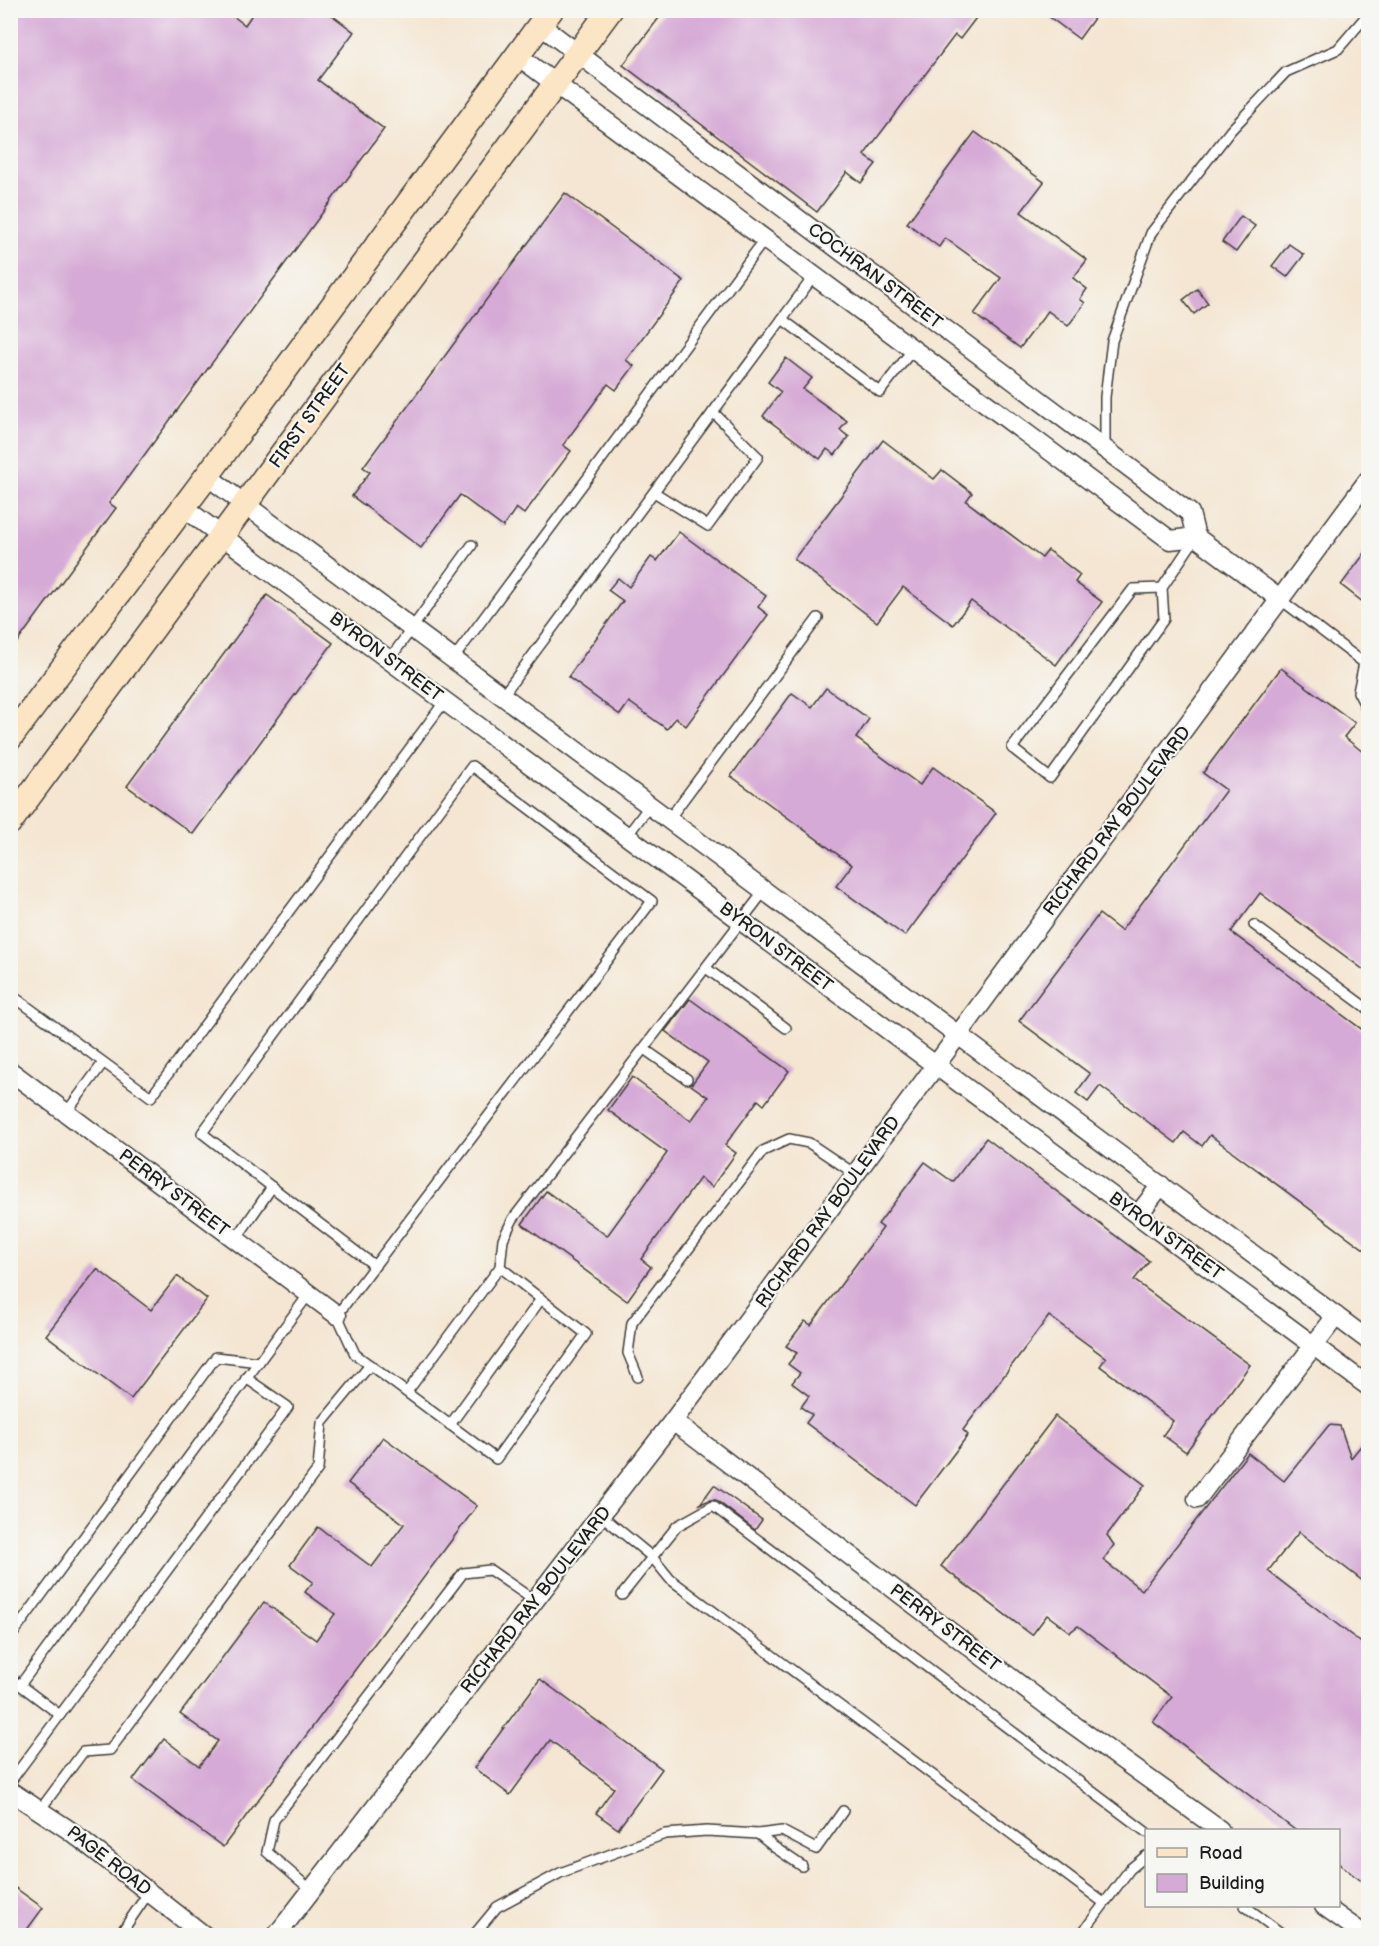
<svg xmlns="http://www.w3.org/2000/svg" width="1379" height="1946" viewBox="0 0 1379 1946" font-family="'Balsamiq Sans',sans-serif">
  <style>
    .building { fill: #d6aad6 }
    .lines { fill: none; stroke-linecap: round; stroke-linejoin: round }
    .lane-casing { stroke: #3c3a37; stroke-width: 12 }
    .street-casing { stroke: #3c3a37; stroke-width: 21 }
    .secondary-casing { stroke: #3c3a37; stroke-width: 27 }
    .lane { stroke: #fff; stroke-width: 9 }
    .street { stroke: #fff; stroke-width: 18 }
    .secondary { stroke: #fce5c4; stroke-width: 24 }
    .labels { text-anchor: middle; dominant-baseline: central; stroke-width: 4.5; stroke-linejoin: round; paint-order: stroke }
    .street-label { font-size: 18px; fill: #1c1c1c; stroke: #f6f6f2 }
  </style>
  <rect width="100%" height="100%" fill="#f6f6f2"/>
  <filter id="ink" filterUnits="userSpaceOnUse"><feTurbulence type="fractalNoise" baseFrequency=".0167" numOctaves="2"/><feDisplacementMap in="SourceGraphic" scale="12" xChannelSelector="R" yChannelSelector="G"/><feConvolveMatrix kernelMatrix="1 2 1 2 8 2 1 2 1" color-interpolation-filters="sRGB"/></filter>
  <filter id="wash" filterUnits="userSpaceOnUse"><feTurbulence type="fractalNoise" baseFrequency=".008" numOctaves="4" result="noise"/><feDisplacementMap in="SourceGraphic" scale="24" xChannelSelector="R" yChannelSelector="G"/><feGaussianBlur stdDeviation="1.35" result="paint"/><feColorMatrix in="noise" values="0 0 0 0 0 0 0 0 0 0 0 0 0 0 0 0 0 1.4 0 .05"/><feComposite in="paint" operator="in"/></filter>
  <g filter="url(#wash)">
    <rect width="100%" height="100%" fill="#f4e6d2"/>
    <g id="blocks">
      <g class="building">
        <path d="M10 10H225L245 25 255 10H325L354 32 318 80 384 129 109 503 116 508 10 652Z"/>
        <path d="M665 10H982L960 39 955 35 864 155 876 164 861 183 847 172 817 212 623 65Z"/>
        <path d="M1040 10H1100L1079 39Z"/>
        <path d="M975 132 1044 182 1021 212 1087 260 1073 278 1087 289 1080 299 1085 303 1068 326 1048 311 1020 348 974 314 1001 278 945 238 939 247 907 223Z"/>
        <path d="M565 193 684 281 626 360 634 366 616 390 608 384 563 445 571 451 524 514 516 508 503 527 460 495 421 548 352 496 370 472 363 467Z"/>
        <path d="M1241 216 1255 226 1236 252 1222 242Z"/>
        <path d="M1289 244 1304 255 1287 277 1272 266Z"/>
        <path d="M1197 289 1208 303 1194 314 1183 300Z"/>
        <path d="M786 358 812 378 803 389 847 421 840 430 849 437 835 455 827 449 820 459 763 416 781 392 768 382Z"/>
        <path d="M883 440 934 479 942 470 972 493 966 501 1042 558 1048 550 1080 575 1075 582 1102 602 1056 665 971 601 953 625 903 587 877 622 794 559Z"/>
        <path d="M679 532 766 596 758 607 768 615 686 726 676 718 667 729 629 702 620 715 568 677 623 601 608 590 618 578 629 587 651 557 657 561Z"/>
        <path d="M1368 549V606L1341 585Z"/>
        <path d="M267 595 333 643 193 834 127 786Z"/>
        <path d="M1281 668 1355 723 1344 737 1368 756V973L1260 893 1231 932 1368 1034V1252L1210 1135 1202 1146 1184 1132 1176 1143 1100 1086 1088 1102 1076 1093 1090 1074 1019 1021 1099 914 1121 931 1226 790 1203 773Z"/>
        <path d="M826 688 869 719 856 738 920 785 933 767 996 813 905 936 836 886 852 865 731 776 792 693 812 707Z"/>
        <path d="M690 999 789 1071 764 1105 758 1100 725 1145 736 1153 712 1187 700 1178 641 1259 651 1267 627 1301 522 1224 546 1191 607 1236 667 1153 608 1110 632 1077 691 1121 708 1097 691 1085 708 1062 665 1031Z"/>
        <path d="M986 1138 1149 1261 1134 1280 1250 1365 1186 1452 1163 1435 1173 1421 1100 1366 1106 1358 1049 1316 963 1430 968 1435 915 1505 806 1423 812 1415 801 1407 809 1396 792 1383 800 1373 788 1364 797 1353 786 1346 805 1321 811 1325 883 1228 878 1224 925 1162 953 1182Z"/>
        <path d="M97 1269 151 1310 177 1276 207 1299 131 1399 46 1335Z"/>
        <path d="M1055 1416 1145 1485 1107 1535 1114 1545 1103 1560 1142 1590 1248 1453 1284 1481 1329 1425 1340 1426 1351 1458 1368 1437V1585L1299 1532 1268 1571 1368 1648V1886L1338 1863V1830H1295L1153 1722 1172 1697 1078 1626 1070 1632 1047 1615 1032 1635 941 1566Z"/>
        <path d="M383 1437 477 1506 223 1847 133 1780 164 1739 199 1766 218 1741 180 1714 264 1602 316 1640 335 1614 305 1592 313 1582 290 1565 318 1527 372 1567 404 1524 348 1483Z"/>
        <path d="M714 1485 762 1520 755 1530 716 1500H710L700 1504Z"/>
        <path d="M540 1679 662 1769 618 1829 596 1813 614 1788 550 1740 510 1795 474 1768Z"/>
        <path d="M10 1884 43 1908 23 1935H10Z"/>
      </g>
    </g>
  </g>
  <g filter="url(#ink)">
    <use href="#blocks" fill-opacity="0" stroke="#3c3a37" stroke-width="1.5"/>
    <g class="lines">
      <g class="lane-casing">
        <g id="lane">
          <path d="M782 319 880 392 913 349"/>
          <path d="M1105 449V397L1112 341 1151 233 1231 130 1286 72 1338 49 1368 14"/>
          <path d="M654 492 708 526 758 457 713 412"/>
          <path d="M1162 588 1133 589 1012 748 1050 778 1164 619 1162 588 1196 537"/>
          <path d="M1281 600 1364 663"/>
          <path d="M454 658 765 239"/>
          <path d="M389 660 472 545"/>
          <path d="M1364 663 1358 692 1368 711"/>
          <path d="M503 695 814 276"/>
          <path d="M669 819 818 618"/>
          <path d="M627 836 650 805"/>
          <path d="M1254 925 1368 1009"/>
          <path d="M706 968 786 1028"/>
          <path d="M10 994 151 1097 445 701"/>
          <path d="M644 1049 687 1079"/>
          <path d="M66 1113 103 1063"/>
          <path d="M272 1187 375 1266"/>
          <path d="M236 1239 272 1187 202 1133 472 766 652 901 337 1315 355 1354 496 1459 586 1334 500 1267 407 1392"/>
          <path d="M500 1267 503 1239 513 1219 765 890"/>
          <path d="M638 1377 628 1353 632 1323 763 1151 789 1139 809 1143 855 1174"/>
          <path d="M450 1425 541 1299"/>
          <path d="M601 1515 652 1557 670 1579 1104 1903"/>
          <path d="M622 1595 677 1526 713 1506 1146 1832"/>
          <path d="M10 1638 216 1357 259 1362"/>
          <path d="M10 1679 20 1685 309 1294"/>
          <path d="M60 1715 288 1407 246 1378"/>
          <path d="M10 1782 60 1715 20 1685"/>
          <path d="M40 1810 83 1752 110 1750 318 1469 322 1423 370 1365"/>
          <path d="M758 1834 774 1847 802 1866"/>
          <path d="M311 1890 267 1852 274 1820 463 1573 490 1570 535 1601"/>
          <path d="M1245 1906 1285 1936"/>
          <path d="M119 1936 149 1892"/>
          <path d="M473 1936 497 1907 560 1873 665 1834 707 1831 758 1834 782 1831 816 1849 843 1811"/>
          <path d="M1080 1936 1130 1869 1146 1856"/>
        </g>
      </g>
      <g class="street-casing">
        <g id="street">
          <path d="M540 25 1190 513 1196 537 1281 600"/>
          <path d="M518 56 1170 540 1196 537"/>
          <path d="M207 476 1368 1340"/>
          <path d="M183 507 1368 1386"/>
          <path d="M10 1071 337 1315"/>
          <path d="M1138 1215 1161 1185"/>
          <path d="M673 1421 1057 1713 1220 1830"/>
          <path d="M1197 1499 1336 1316"/>
          <path d="M10 1791 69 1830 205 1936"/>
          <path d="M1324 1906 1366 1936"/>
          <path d="M276 1936 673 1421 1368 480"/>
        </g>
      </g>
      <g class="secondary-casing">
        <g id="secondary">
          <path d="M10 738 207 476 551 10"/>
          <path d="M10 822 610 10"/>
        </g>
      </g>
      <use href="#lane" class="lane"/>
      <use href="#street" class="street"/>
      <use href="#secondary" class="secondary"/>
    </g>
  </g>
  <g class="labels">
    <g class="street-label">
      <text transform="translate(875 276) rotate(37)">COCHRAN STREET</text>
      <text transform="translate(310 416) rotate(-54)">FIRST STREET</text>
      <text transform="translate(386 657) rotate(37)">BYRON STREET</text>
      <text transform="translate(1117 821) rotate(-53)">RICHARD RAY BOULEVARD</text>
      <text transform="translate(776 947) rotate(37)">BYRON STREET</text>
      <text transform="translate(174 1193) rotate(37)">PERRY STREET</text>
      <text transform="translate(828 1212) rotate(-54)">RICHARD RAY BOULEVARD</text>
      <text transform="translate(1166 1236) rotate(36)">BYRON STREET</text>
      <text transform="translate(536 1600) rotate(-52)">RICHARD RAY BOULEVARD</text>
      <text transform="translate(945 1628) rotate(37)">PERRY STREET</text>
      <text transform="translate(109 1861) rotate(38)">PAGE ROAD</text>
    </g>
  </g>
  <rect width="1379" height="1946" fill="none" stroke="#f6f6f2" stroke-width="36"/>
  <rect x="1145" y="1829" width="195" height="78" fill="#f6f6f2" stroke="#9f9f9c" stroke-width="1.5"/>
  <rect x="1157" y="1848" width="30" height="9" fill="#fce5c4" stroke="#9f9f9c" stroke-width="1.5"/>
  <text x="1199" y="1859" font-size="18" fill="#1c1c1c">Road</text>
  <rect x="1157" y="1874" width="30" height="18" fill="#d6aad6" stroke="#9f9f9c" stroke-width="1.5"/>
  <text x="1199" y="1889" font-size="18" fill="#1c1c1c">Building</text>
</svg>
